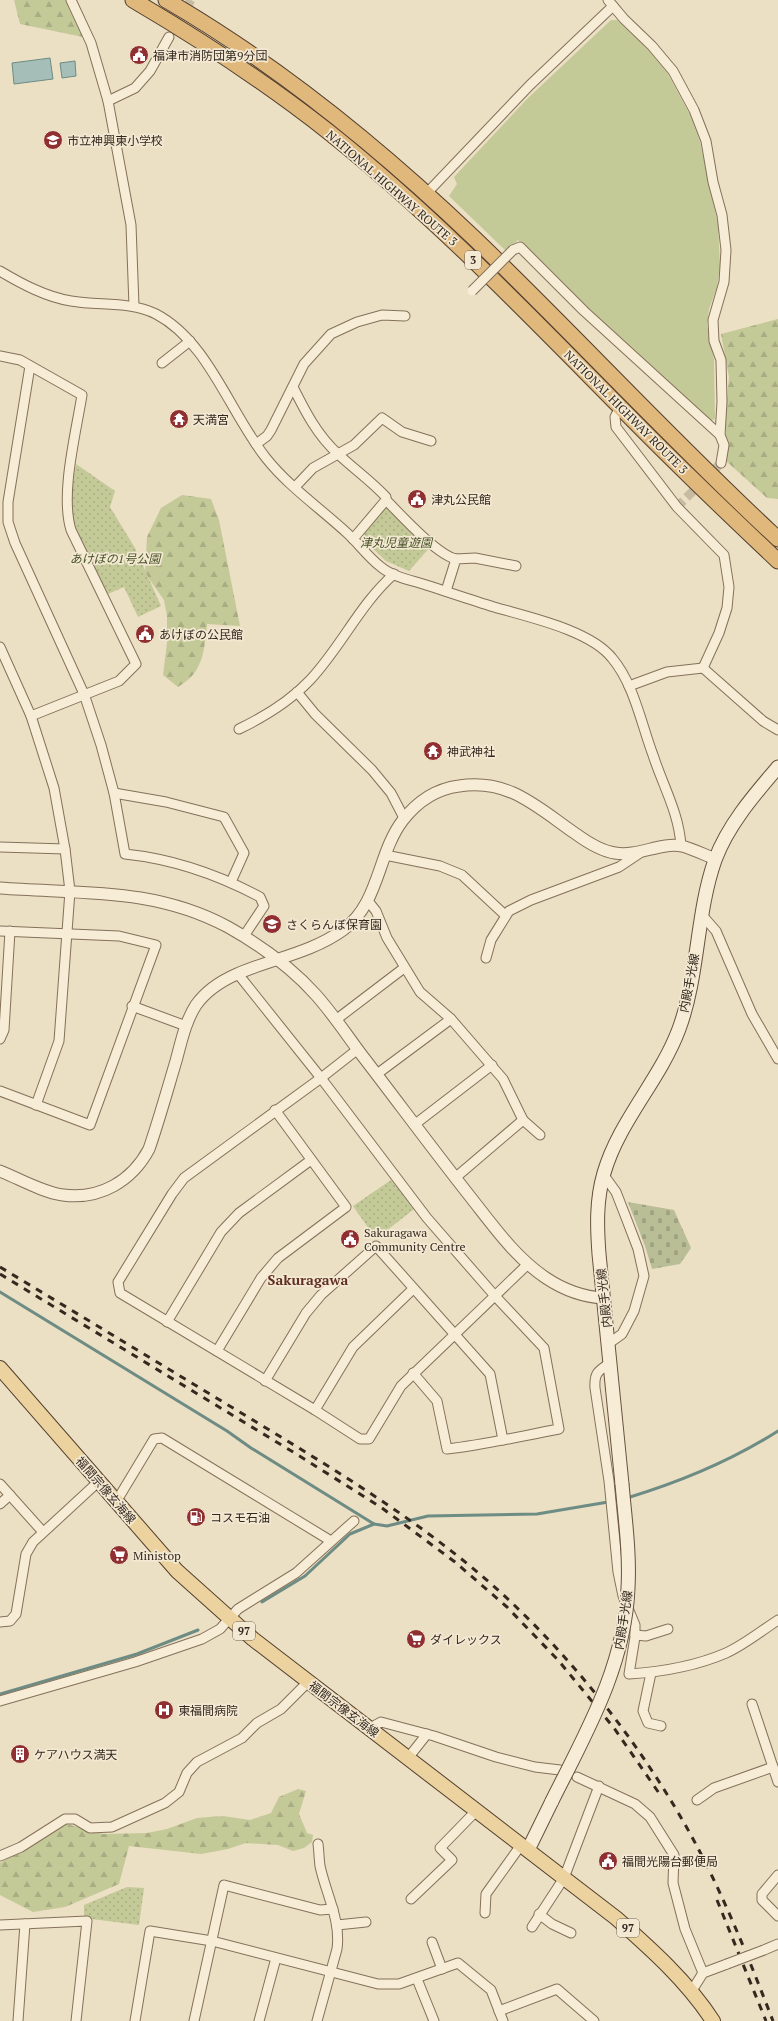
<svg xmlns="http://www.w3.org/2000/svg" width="778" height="2021" viewBox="0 0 778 2021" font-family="'PT Serif','Noto Sans JP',serif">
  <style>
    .green { fill: #c4c998 }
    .forest { fill: url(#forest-firs) }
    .cemetery { fill: url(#cemetery-stones) }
    .park { fill: url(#park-dots) }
    .water { fill: #a5beb7; stroke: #6d8c84 }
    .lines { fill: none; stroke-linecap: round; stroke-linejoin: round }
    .stream { stroke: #6d8c84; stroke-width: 3 }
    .minor-tunnel { stroke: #c7bba3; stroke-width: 9; stroke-dasharray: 9 4.5; stroke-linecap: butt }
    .minor-casing { stroke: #84715b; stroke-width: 11 }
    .tertiary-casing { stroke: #84715b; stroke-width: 13 }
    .secondary-casing { stroke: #66523f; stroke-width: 15 }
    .primary-casing { stroke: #523f2f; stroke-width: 16 }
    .trunk-casing { stroke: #523f2f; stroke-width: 17 }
    .minor { stroke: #f7ecd6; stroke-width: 9 }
    .tertiary { stroke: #f7ecd6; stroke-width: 11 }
    .secondary { stroke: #f7ecd6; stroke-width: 13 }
    .primary { stroke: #ecd29e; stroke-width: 14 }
    .trunk { stroke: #e1b87c; stroke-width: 15 }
    .rail { stroke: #35291f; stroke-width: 3; stroke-dasharray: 7 7; stroke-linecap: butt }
    .minor-bridge-casing { stroke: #84715b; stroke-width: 11; stroke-linecap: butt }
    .secondary-bridge-casing { stroke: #66523f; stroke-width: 15; stroke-linecap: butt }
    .minor-bridge { stroke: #f7ecd6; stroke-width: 9 }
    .secondary-bridge { stroke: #f7ecd6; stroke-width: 13 }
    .labels { text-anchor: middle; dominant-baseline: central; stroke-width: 3.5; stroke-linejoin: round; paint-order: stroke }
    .shield { fill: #f3e9d3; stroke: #6e6355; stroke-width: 1 }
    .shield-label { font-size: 11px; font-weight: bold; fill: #35291f }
    .poi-label { font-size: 12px; fill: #35291f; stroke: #f3e9d3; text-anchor: start }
    .street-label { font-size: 12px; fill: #35291f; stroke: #f3e9d3 }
    .park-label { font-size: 12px; font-style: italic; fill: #475126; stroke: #f3e9d3 }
    .quarter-label { font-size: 14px; font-weight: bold; fill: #5f2d21; stroke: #f3e9d3 }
  </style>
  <defs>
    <pattern id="forest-firs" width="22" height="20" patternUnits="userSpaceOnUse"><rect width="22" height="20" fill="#c4c998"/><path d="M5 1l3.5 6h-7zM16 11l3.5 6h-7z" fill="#a9ad83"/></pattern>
    <pattern id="cemetery-stones" width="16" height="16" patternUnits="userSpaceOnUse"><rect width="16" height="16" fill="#babe97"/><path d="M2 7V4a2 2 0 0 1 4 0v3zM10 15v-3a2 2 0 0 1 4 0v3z" fill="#a0a382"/></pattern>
    <pattern id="park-dots" width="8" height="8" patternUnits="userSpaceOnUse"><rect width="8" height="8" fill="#c4c998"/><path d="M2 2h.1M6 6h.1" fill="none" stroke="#a9ad83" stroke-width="1.8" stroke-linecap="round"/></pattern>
  </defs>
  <rect width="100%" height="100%" fill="#ebdfc4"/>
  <path class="green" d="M611 20H617L650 52 668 74 690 115 700 142 718 224 720 266 717 287 709 309 707 325 714 360 715 419 710 421 588 310 518 240 506 251 449 196 457 184 454 177 528 98Z"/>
  <g class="forest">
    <path d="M14 0H66L83 37 20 24Z"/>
    <path d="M778 319V499L767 498 725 460 726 409 729 377 721 334Z"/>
    <path d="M182 495 211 499 219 520 240 626 207 624C204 651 204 672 178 687L163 675 167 643V616L164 600 145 573 147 537 161 508Z"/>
    <path d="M298 1789 306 1791 299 1814 307 1833 313 1835 312 1842 304 1848 293 1851 278 1845 246 1843 228 1849 201 1854 129 1846 119 1884 65 1907 33 1912 0 1895V1863L63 1823 103 1834 147 1833 167 1829 197 1818 223 1816 250 1820 271 1813 279 1797Z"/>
  </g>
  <path class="cemetery" d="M628 1202 674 1210 691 1248 680 1264 652 1269 645 1246Z"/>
  <g class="park">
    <path d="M76 464 115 491 110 507 135 548 161 606 138 617 124 587 108 594C96 570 78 545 73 519 69 501 73 482 76 464Z"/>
    <path d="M387 504 431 546 409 571 386 561 363 539 364 533Z"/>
    <path d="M391 1180 414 1209 376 1239 353 1206Z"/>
    <path d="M127 1887 144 1888 139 1925 84 1918V1905Z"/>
  </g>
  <g class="water">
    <path d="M50 58 53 79 14 84 12 63Z"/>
    <path d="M75 61 76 76 62 78 60 63Z"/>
  </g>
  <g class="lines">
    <g class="stream">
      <path d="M0 1292 227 1431 251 1448 374 1524"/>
      <path d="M627 1498C680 1482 731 1461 778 1431"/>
      <path d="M262 1602 305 1576 350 1534 374 1524 387 1526 428 1516 537 1514 620 1500"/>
      <path d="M0 1694 137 1654 198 1630"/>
    </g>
    <g class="minor-tunnel">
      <path d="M174 29 191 0"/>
      <path d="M677 507 721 463"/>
    </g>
    <g class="minor-casing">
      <g id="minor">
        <path d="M71 0 91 43 108 101 131 225 134 306"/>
        <path d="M608 0 624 19 652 46 673 71 694 110 706 141 713 182 722 215 726 250 724 282 713 320 714 341 721 360 722 402 720 435 724 445 721 463"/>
        <path d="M108 101 135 88 150 71 169 37"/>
        <path d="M426 194 530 85 613 6"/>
        <path d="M513 250 520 247 584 311 720 435"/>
        <path d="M0 271C22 284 46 297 71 301 99 306 130 301 156 314 208 341 230 413 266 458 288 486 320 508 347 533 359 544 368 557 381 567 393 577 411 580 426 585 448 592 471 600 494 607 528 617 590 630 612 658 634 684 641 723 653 755 663 786 679 813 681 846"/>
        <path d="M0 356 20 360 82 395C76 433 60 494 71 530L136 664 119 681 31 716"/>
        <path d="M162 363 190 341"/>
        <path d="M30 366 8 502V522L15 543 84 694 101 745 114 793 125 854C173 859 217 874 260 897L264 906 244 936"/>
        <path d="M293 387C305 411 317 435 338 454 354 469 371 481 386 497V500L353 539"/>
        <path d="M620 407 615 417 616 427 677 507 724 555 729 587 727 608 719 633 703 668"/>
        <path d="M256 444 267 436 271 430 304 364 331 334 357 322 382 315 405 316"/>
        <path d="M295 487 313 468 354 445 382 418 402 432 431 441"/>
        <path d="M386 500C401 515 437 555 456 559"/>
        <path d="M446 591 456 559 475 558 516 566"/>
        <path d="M0 647 31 716 54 788 65 849 70 891 59 1041 36 1105"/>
        <path d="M629 686 667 672 703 668 763 721 778 730"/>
        <path d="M297 692 315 714 372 770 391 793 404 818"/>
        <path d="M239 729C264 717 291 700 310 680 341 647 360 604 394 574"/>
        <path d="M114 793 166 802 224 817 244 853 231 882"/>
        <path d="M0 847 65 849"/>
        <path d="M385 855 440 866 462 875 505 915"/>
        <path d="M368 901 376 911 387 938 420 992 451 1019 503 1079 523 1120 540 1135"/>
        <path d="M702 915 716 931 752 1014 778 1059"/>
        <path d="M0 931 119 936 156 945 90 1125 0 1091"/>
        <path d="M486 958 491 940 509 911 531 900 619 867 640 853"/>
        <path d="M238 974 321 1078 427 1218 495 1296 544 1348 559 1429C521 1436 485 1445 447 1449L437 1401 413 1373"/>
        <path d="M132 1006 186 1026"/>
        <path d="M337 1019 404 968"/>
        <path d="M0 1039 4 1030 10 931"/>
        <path d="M358 1049 321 1078 184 1178 172 1194 118 1282 120 1293 315 1410 360 1439H369L401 1386 528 1264"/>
        <path d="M377 1074 451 1019"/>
        <path d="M414 1125 492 1065"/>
        <path d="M603 1174 616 1192 625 1215 638 1249 644 1276 634 1311 622 1334 608 1344"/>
        <path d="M455 1178 523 1120"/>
        <path d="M167 1322 221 1232 239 1213 311 1160"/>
        <path d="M217 1351 261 1278 278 1258 346 1207 275 1110"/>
        <path d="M610 1363C598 1371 594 1373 595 1388L609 1481 618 1572 623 1596 635 1625V1637L629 1674C660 1672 696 1666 726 1653 744 1645 761 1631 778 1620"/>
        <path d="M265 1381 306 1313 321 1295 376 1246 490 1374 503 1440"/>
        <path d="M315 1410 353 1347 413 1289"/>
        <path d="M0 1484 43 1532"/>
        <path d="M116 1502 154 1439 162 1438 331 1541"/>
        <path d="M0 1504 10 1495"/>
        <path d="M0 1622 10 1621 16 1614 26 1554 33 1542 98 1482"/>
        <path d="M635 1635 646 1636 668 1629"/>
        <path d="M651 1673 643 1711 648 1723 661 1726"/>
        <path d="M0 1701 135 1662 202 1639 220 1629 238 1609 296 1573 354 1521"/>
        <path d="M752 1704 778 1782"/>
        <path d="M370 1728 381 1722 434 1736 496 1757 535 1767 560 1770"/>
        <path d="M408 1758 427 1734"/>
        <path d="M577 1777 635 1804 650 1817 674 1855 673 1883 685 1929 703 1973"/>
        <path d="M697 1800 714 1788 773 1767"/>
        <path d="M0 1856 21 1847 65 1819H75L90 1828 112 1827 165 1803 179 1792 187 1773 197 1762 242 1738 257 1723 281 1709 308 1682"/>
        <path d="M778 1875 762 1894V1900L778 1916"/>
        <path d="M411 1899 452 1860 440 1848 477 1810"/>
        <path d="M485 1913 486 1894 521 1845"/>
        <path d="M539 1914 552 1924 571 1933"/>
        <path d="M0 1925 87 1921 76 2021"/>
        <path d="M337 1925 366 1922"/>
        <path d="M532 1927 564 1878 599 1786"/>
        <path d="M432 1942 442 1969"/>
        <path d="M764 1950 778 1944"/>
        <path d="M417 1979 434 2021"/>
        <path d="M691 1992 703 1973 727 1964"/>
        <path d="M499 2011 557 1989 594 2021"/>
        <path d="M18 2021 25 1924"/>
        <path d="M135 2021 150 1931 212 1941 378 1984H399L458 1963 491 1990 503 2021"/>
        <path d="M194 2021 224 1885 320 1910 333 1909"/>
        <path d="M259 2021 276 1958"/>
        <path d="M317 2021 337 1949C341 1920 326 1894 320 1866 319 1859 319 1851 318 1844"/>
      </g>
    </g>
    <g class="tertiary-casing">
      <g id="tertiary">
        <path d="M0 888C80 894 154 887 228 927 260 945 291 967 316 995 333 1014 346 1034 361 1054 398 1102 434 1151 472 1199 494 1227 516 1258 546 1278 564 1290 583 1297 604 1298"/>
        <path d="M0 1171C20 1179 42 1192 63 1195 100 1200 132 1181 149 1149 159 1120 167 1091 176 1061 181 1043 185 1022 196 1005 206 991 221 981 237 974 271 959 311 953 343 930 380 903 377 854 403 820 417 802 436 789 459 786 509 778 538 808 576 834 587 842 601 851 615 853 638 857 660 842 682 846 693 849 705 855 715 859"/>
      </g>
    </g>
    <g class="secondary-casing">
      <g id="secondary">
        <path d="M622 1484 599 1254C597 1227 596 1200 604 1173 619 1121 660 1080 679 1029 699 975 696 914 715 860 728 825 754 795 778 767"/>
        <path d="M528 1850 552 1801"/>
      </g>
    </g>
    <g class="primary-casing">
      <path id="primary" d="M0 1368 177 1571 253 1639 616 1918C651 1949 687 1981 713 2021"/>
    </g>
    <g class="trunk-casing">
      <g id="trunk">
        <path d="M133 0C201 40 268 84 330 133 434 216 527 313 621 408 672 460 725 511 778 561"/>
        <path d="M166 0C278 65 381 149 474 238 577 337 673 442 778 539"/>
      </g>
    </g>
    <use href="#minor" class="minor"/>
    <use href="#tertiary" class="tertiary"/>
    <use href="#secondary" class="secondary"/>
    <use href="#primary" class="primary"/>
    <use href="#trunk" class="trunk"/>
    <g class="rail">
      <path d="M0 1267C83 1317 165 1367 248 1417 340 1473 434 1529 512 1603 582 1669 646 1753 692 1837 724 1896 749 1959 773 2021"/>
      <path d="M0 1274 298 1455 382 1508 455 1562 507 1607 558 1660 614 1728 661 1796"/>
      <path d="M717 1900 766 2021"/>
    </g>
    <g class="minor-bridge-casing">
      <g id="minor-bridge">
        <path d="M472 291 513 250"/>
        <path d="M727 1964 764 1950"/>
      </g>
    </g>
    <g class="secondary-bridge-casing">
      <path id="secondary-bridge" d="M552 1801C586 1733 625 1666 628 1588 630 1553 625 1519 622 1484"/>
    </g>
    <use href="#minor-bridge" class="minor-bridge"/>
    <use href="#secondary-bridge" class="secondary-bridge"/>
  </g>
  <defs>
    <g id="civic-disc" transform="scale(1)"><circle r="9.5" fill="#902f31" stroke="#f3e9d3"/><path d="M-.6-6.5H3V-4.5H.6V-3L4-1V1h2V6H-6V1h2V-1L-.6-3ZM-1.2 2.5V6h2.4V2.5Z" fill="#fff"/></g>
    <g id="school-disc" transform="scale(1)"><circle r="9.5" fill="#902f31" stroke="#f3e9d3"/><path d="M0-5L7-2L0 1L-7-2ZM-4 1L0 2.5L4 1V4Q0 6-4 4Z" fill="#fff"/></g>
    <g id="temple-disc" transform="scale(1)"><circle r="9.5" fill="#902f31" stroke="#f3e9d3"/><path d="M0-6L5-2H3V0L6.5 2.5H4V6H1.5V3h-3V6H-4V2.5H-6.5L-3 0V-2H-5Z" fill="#fff"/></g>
    <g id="fuel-disc" transform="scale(1)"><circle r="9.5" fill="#902f31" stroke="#f3e9d3"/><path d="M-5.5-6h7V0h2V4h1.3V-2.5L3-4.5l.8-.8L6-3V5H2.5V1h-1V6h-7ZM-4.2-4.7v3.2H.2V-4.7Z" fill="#fff"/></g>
    <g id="supermarket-disc" transform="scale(1)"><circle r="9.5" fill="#902f31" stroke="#f3e9d3"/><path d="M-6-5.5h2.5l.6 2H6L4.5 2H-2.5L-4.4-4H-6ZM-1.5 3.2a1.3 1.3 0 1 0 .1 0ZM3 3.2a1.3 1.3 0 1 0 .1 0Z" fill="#fff"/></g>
    <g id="hospital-disc" transform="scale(1)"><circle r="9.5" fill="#902f31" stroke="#f3e9d3"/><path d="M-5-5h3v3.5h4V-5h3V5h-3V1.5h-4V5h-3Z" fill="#fff"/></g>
    <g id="building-disc" transform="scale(1)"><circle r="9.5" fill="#902f31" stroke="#f3e9d3"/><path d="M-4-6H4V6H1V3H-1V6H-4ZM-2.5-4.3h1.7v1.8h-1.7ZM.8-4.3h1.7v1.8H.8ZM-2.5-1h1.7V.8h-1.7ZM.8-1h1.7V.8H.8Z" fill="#fff"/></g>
  </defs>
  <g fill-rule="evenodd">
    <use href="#civic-disc" x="139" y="55"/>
    <use href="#school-disc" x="53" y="140"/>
    <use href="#temple-disc" x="179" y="419"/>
    <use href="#civic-disc" x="417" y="499"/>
    <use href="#civic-disc" x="145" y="634"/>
    <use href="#temple-disc" x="433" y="751"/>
    <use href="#school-disc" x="272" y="924"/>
    <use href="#civic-disc" x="350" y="1239"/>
    <use href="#fuel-disc" x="196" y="1517"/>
    <use href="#supermarket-disc" x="119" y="1555"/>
    <use href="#supermarket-disc" x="416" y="1639"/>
    <use href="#hospital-disc" x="164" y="1710"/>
    <use href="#building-disc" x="20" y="1754"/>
    <use href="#civic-disc" x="608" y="1861"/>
  </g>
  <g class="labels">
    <g class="shield">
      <rect x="465" y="251" width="16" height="18" rx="3"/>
      <rect x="233" y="1622" width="22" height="18" rx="3"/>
      <rect x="617" y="1919" width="22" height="18" rx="3"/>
    </g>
    <g class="shield-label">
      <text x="473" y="260">3</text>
      <text x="244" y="1631">97</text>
      <text x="628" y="1928">97</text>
    </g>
    <g class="poi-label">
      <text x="153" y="55">福津市消防団第9分団</text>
      <text x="67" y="140">市立神興東小学校</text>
      <text x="193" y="419">天満宮</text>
      <text x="431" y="499">津丸公民館</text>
      <text x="159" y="634">あけぼの公民館</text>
      <text x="447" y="751">神武神社</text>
      <text x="286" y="924">さくらんぼ保育園</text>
      <text x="364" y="1232">Sakuragawa<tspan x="364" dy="14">Community Centre</tspan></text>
      <text x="210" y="1517">コスモ石油</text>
      <text x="133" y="1555">Ministop</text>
      <text x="430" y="1639">ダイレックス</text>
      <text x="178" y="1710">東福間病院</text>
      <text x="34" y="1754">ケアハウス満天</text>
      <text x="622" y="1861">福間光陽台郵便局</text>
    </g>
    <g class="street-label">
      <text transform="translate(392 188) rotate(41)">NATIONAL HIGHWAY ROUTE 3</text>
      <text transform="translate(626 412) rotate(45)">NATIONAL HIGHWAY ROUTE 3</text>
      <text transform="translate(689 983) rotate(-79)">内殿手光線</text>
      <text transform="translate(604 1298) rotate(-96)">内殿手光線</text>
      <text transform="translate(106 1490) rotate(49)">福間宗像玄海線</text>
      <text transform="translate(623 1620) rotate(-81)">内殿手光線</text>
      <text transform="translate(344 1709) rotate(37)">福間宗像玄海線</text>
    </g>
    <g class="park-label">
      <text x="396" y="542">津丸児童遊園</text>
      <text x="115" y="558">あけぼの1号公園</text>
    </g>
    <g class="quarter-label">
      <text x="308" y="1279">Sakuragawa</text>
    </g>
  </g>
</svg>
